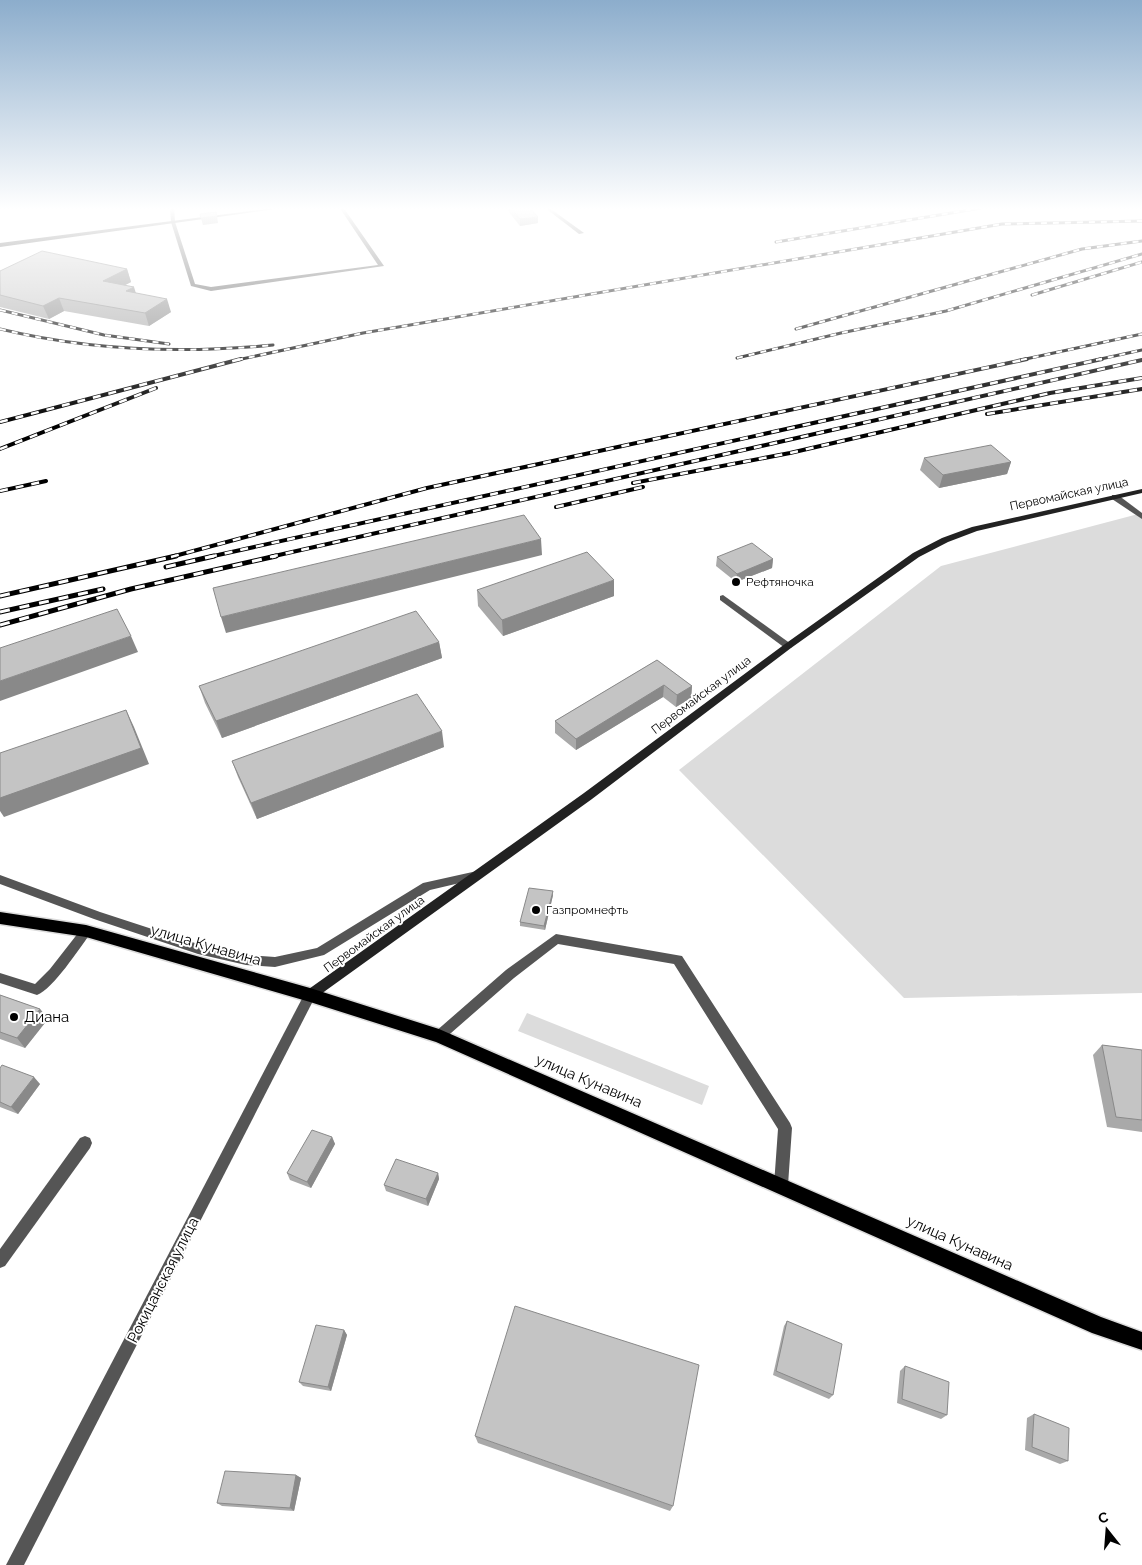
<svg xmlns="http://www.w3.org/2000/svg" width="1142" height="1565" viewBox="0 0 1142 1565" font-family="Raleway,sans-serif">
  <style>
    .green { fill: #dcdcdc }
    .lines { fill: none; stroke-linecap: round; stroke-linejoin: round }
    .primary-casing { stroke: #dbdbdb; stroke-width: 3 }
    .service { fill: #555; fill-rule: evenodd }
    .minor { fill: #555; fill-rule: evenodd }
    .tertiary { fill: #555; fill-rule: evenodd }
    .secondary { fill: #222; fill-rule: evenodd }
    .primary { fill: #000; fill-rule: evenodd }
    .rail-far2-casing { stroke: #000; stroke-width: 3 }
    .rail-far1-casing { stroke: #000; stroke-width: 4 }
    .rail-casing { stroke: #000; stroke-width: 5 }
    .rail-far2 { stroke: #fff; stroke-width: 2; stroke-dasharray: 6; stroke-linecap: butt }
    .rail-far1 { stroke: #fff; stroke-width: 2.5; stroke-dasharray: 8; stroke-linecap: butt }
    .rail { stroke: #fff; stroke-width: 3; stroke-dasharray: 10; stroke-linecap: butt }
    .wall { fill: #a9a9a9 }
    .shaded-wall { fill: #898989 }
    .building { fill: #c4c4c4; stroke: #898989 }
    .poi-dot { fill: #000; stroke: #fff; stroke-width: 2 }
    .labels { text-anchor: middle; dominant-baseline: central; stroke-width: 4; stroke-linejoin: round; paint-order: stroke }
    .street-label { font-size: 12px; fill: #000; stroke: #fff }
    .poi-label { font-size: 12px; fill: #000; stroke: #fff; text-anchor: start }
    .near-street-label { font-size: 15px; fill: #000; stroke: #fff }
    .near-poi-label { font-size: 15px; fill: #000; stroke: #fff; text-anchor: start }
  </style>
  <rect width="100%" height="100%" fill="#fff"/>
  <g class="green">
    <path d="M1142 513V993L904 998 679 770 941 566Z"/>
    <path d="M527 1013 709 1086 702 1105 518 1031Z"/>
  </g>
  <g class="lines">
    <g class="primary-casing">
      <path id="primary" d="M0 912 86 925 310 988 439 1029 1101 1317 1142 1332V1350L1092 1333 436 1042 310 1002 86 937 0 924Z"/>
    </g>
    <g class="service">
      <path d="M1112 495H1118L1142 513V519L1112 499Z"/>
      <path d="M723 595 791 644 792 646 791 648H785L720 600V596Z"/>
      <path d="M477 871 481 872 482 875 481 878 430 890 324 955 275 967 246 965 198 954 94 919 0 884V875L100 912 198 944 246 955 275 957 317 948 423 883Z"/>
      <path d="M86 926 90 928 92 931 90 934C79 949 53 989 37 995L0 983V973L35 984 50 969 82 928Z"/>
      <path d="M556 934 682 956 790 1123 792 1128 788 1185 786 1190 781 1192 776 1190 774 1185 778 1129 674 964 558 944 514 978 443 1040 439 1042 435 1040 433 1036 435 1032 506 970Z"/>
      <path d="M85 1136 90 1138 92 1143 90 1148 5 1266 0 1268V1249L80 1138Z"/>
    </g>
    <g class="minor">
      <path d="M170 207H174L175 222 195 284 211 287 378 265 339 207H343L384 266 211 291 191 286 171 222Z"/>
      <path d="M544 207H548L584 233 579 234Z"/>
    </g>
    <path class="tertiary" d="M310 990 314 991 316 995 314 999 24 1565H6L306 991Z"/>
    <g class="secondary">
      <path d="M281 207H291L0 247V243Z"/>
      <path d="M1142 489V493L977 531 948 542 919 557 791 648 592 799 314 999 310 1000 306 999 304 995 306 991 584 793 785 644 913 553 942 538 972 527Z"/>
    </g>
    <use href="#primary" class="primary"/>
    <g class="rail-far2-casing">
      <g id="rail-far2">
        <path d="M776 242 987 207"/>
        <path d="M1032 295 1142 262"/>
        <path d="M0 310 104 335 169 344"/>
        <path d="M0 329C91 351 180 354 273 345"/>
        <path d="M796 329 1082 249 1142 241"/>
        <path d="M737 358 841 333 946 311 1142 254"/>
        <path d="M237 360 363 333 1002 224 1142 221"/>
        <path d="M1021 360 1142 334"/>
        <path d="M1096 360 1142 350"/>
      </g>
    </g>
    <g class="rail-far1-casing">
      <g id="rail-far1">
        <path d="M987 414 1142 389"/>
        <path d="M0 422 241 359"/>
        <path d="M0 449 156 388"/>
        <path d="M633 483 790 453 1050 393 1142 378"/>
        <path d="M0 491 46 481"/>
        <path d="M556 507 643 487"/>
        <path d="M171 557 427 488 1027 359"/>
        <path d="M209 557 1102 359"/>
        <path d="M270 557 1142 360"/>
      </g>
    </g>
    <g class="rail-casing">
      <g id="rail">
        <path d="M166 567 214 556"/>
        <path d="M0 596 176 556"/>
        <path d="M0 612 103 589"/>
        <path d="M0 625 131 589 276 556"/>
      </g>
    </g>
    <use href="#rail-far2" class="rail-far2"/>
    <use href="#rail-far1" class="rail-far1"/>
    <use href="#rail" class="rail"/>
  </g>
  <g class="wall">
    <path d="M505 207H529L538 223 520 226Z"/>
    <path d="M127 269 131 282 125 285 136 293 171 312 149 326 64 311 49 319 0 307V271Z"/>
    <path d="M924 458 1011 462 1007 474 939 488 920 470Z"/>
    <path d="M717 557 773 559 772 568 736 582 716 566Z"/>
    <path d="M477 590 614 596 503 636 478 606Z"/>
    <path d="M439 642 442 658 222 738 205 703 199 686Z"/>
    <path d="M657 660 692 686 691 698 676 707 663 697 576 750 555 733V721Z"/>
    <path d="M444 747 257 819 238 777 232 761Z"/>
    <path d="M553 895 545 930 520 926V922Z"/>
    <path d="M0 995 40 1009 48 1019 25 1048 0 1039Z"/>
    <path d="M1102 1045 1142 1050V1132L1107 1127 1093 1055Z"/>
    <path d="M0 1068 40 1084 18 1114 0 1107Z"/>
    <path d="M332 1137 335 1144 311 1188 290 1180 287 1173Z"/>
    <path d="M438 1173 439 1179 428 1206 386 1191 384 1185Z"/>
    <path d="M787 1321 833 1395 829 1399 773 1375 784 1326Z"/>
    <path d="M344 1330 347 1335 331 1391 303 1386 299 1382Z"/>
    <path d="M905 1366 947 1415 941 1419 897 1403 900 1371Z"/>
    <path d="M1034 1414 1068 1461 1060 1464 1025 1450 1027 1418Z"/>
    <path d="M475 1436 673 1506 670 1511 478 1443Z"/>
    <path d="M296 1475 301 1478 294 1511 222 1506 217 1503Z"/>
  </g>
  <g class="shaded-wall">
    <path d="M217 216 218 223 203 225 201 218Z"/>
    <path d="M538 217V223L520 226V219Z"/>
    <path d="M127 269 131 282 108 294 103 281Z"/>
    <path d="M134 287 138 300 126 291Z"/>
    <path d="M59 298 64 311 49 319 43 306Z"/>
    <path d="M167 299 171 312 149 326 145 313Z"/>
    <path d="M1011 462 1007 474 939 488 943 475Z"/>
    <path d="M541 539 542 555 226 633 221 617Z"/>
    <path d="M773 559 772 568 736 582 737 574Z"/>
    <path d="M614 580V596L503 636 502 620Z"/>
    <path d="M131 636 138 652 0 701V681Z"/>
    <path d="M439 642 442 658 222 738 216 721Z"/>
    <path d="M664 685 663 697 576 750V739Z"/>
    <path d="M692 686 691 698 676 707 677 695Z"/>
    <path d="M126 710 134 727 149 764 4 817 0 811V798Z"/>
    <path d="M442 731 444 747 257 819 251 803Z"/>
    <path d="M553 891V895L545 930 544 926Z"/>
    <path d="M40 1009 48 1019 25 1048 17 1038Z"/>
    <path d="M34 1077 40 1084 18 1114 11 1107Z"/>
    <path d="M332 1137 335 1144 311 1188 307 1182Z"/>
    <path d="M438 1173 439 1179 428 1206 426 1199Z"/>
    <path d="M344 1330 347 1335 331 1391 328 1387Z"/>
    <path d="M296 1475 301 1478 294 1511 290 1508Z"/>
  </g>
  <g class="building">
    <path d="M510 207H529L538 217 520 219Z"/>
    <path d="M216 212 217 216 201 218 200 214Z"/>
    <path d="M42 251 127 269 103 281 134 287 126 291 167 299 145 313 59 298 43 306 0 295V271Z"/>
    <path d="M991 445 1011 462 943 475 924 458Z"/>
    <path d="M524 515 541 539 221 617 213 588Z"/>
    <path d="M752 543 773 559 737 574 717 557Z"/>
    <path d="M587 552 614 580 502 620 477 590Z"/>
    <path d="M117 609 131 636 0 681V648Z"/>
    <path d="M416 611 439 642 216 721 199 686Z"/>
    <path d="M657 660 692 686 677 695 664 685 576 739 555 721Z"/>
    <path d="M417 694 442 731 251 803 232 761Z"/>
    <path d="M126 710 141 748 0 798V753Z"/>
    <path d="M529 888 553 891 544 926 520 922Z"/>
    <path d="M0 995 40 1009 17 1038 0 1032Z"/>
    <path d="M1102 1045 1142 1050V1120L1116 1117Z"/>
    <path d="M2 1065 34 1077 11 1107 0 1102V1068Z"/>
    <path d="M312 1130 332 1137 307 1182 287 1173Z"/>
    <path d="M396 1159 438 1173 426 1199 384 1185Z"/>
    <path d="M515 1306 699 1365 673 1506 475 1436Z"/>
    <path d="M787 1321 842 1344 833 1395 776 1371Z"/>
    <path d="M316 1325 344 1330 328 1387 299 1382Z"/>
    <path d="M905 1366 949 1382 947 1415 902 1399Z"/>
    <path d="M1034 1414 1069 1428 1068 1461 1032 1447Z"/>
    <path d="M225 1471 296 1475 290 1508 217 1503Z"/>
  </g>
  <linearGradient id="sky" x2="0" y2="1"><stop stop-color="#8cadcc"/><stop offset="0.49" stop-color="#fff"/><stop offset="1" stop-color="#fff" stop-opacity="0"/></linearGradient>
  <rect width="1142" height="426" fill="url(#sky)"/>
  <g class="poi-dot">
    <circle cx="736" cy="582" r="5"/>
    <circle cx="536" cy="910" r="5"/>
    <circle cx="14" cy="1017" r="5"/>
  </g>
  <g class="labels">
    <g class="street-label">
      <text transform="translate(1069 494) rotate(-12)">Первомайская улица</text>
      <text transform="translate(701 695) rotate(-37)">Первомайская улица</text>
      <text transform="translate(374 934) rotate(-36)">Первомайская улица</text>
    </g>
    <g class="poi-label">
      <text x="746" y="582">Рефтяночка</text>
      <text x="546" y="910">Газпромнефть</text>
    </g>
    <g class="near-street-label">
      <text transform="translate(206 945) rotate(16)">улица Кунавина</text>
      <text transform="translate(589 1081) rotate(23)">улица Кунавина</text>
      <text transform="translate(960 1243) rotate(24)">улица Кунавина</text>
      <text transform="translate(163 1280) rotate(-63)">Рокицанская улица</text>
    </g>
    <g class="near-poi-label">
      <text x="24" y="1017">Диана</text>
    </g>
  </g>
  <g transform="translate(1107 1530) rotate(343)" stroke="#ffffff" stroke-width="4" paint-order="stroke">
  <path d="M0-4L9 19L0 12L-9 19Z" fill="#000000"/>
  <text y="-8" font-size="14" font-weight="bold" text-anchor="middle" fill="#000000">С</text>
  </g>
</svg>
